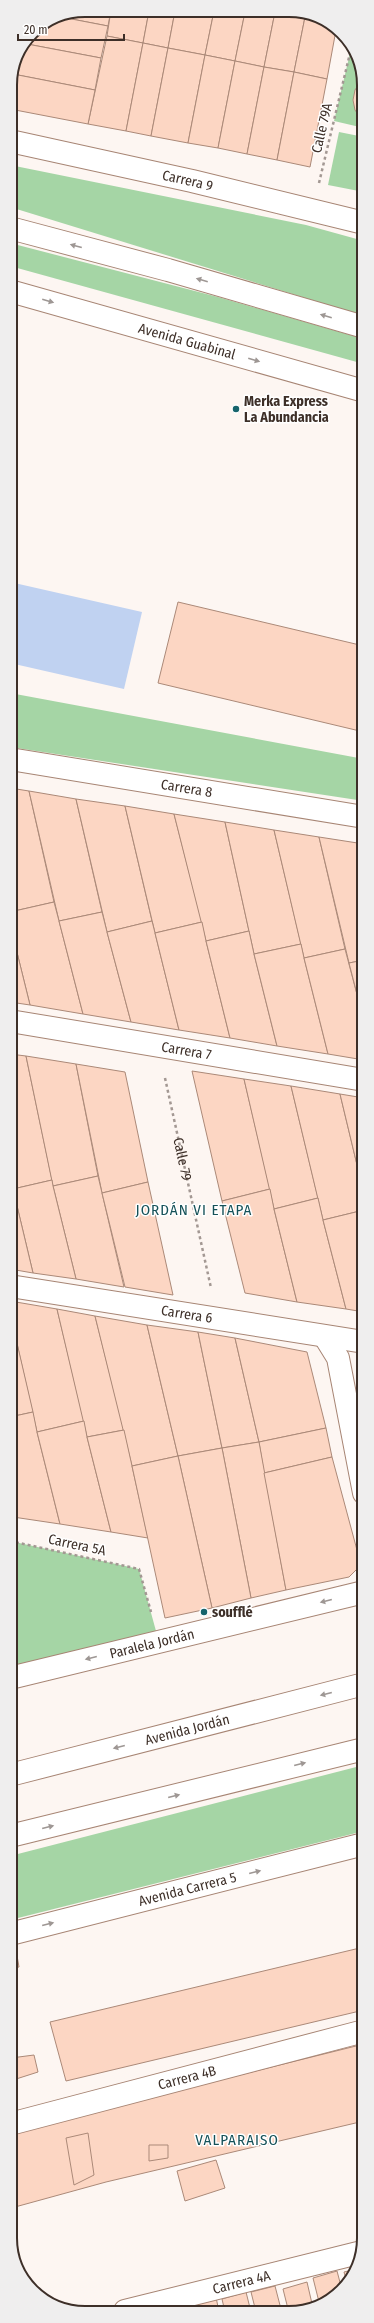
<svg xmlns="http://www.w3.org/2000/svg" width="374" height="2323" viewBox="0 0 374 2323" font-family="'Fira Sans Condensed',sans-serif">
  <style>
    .green { fill: #a5d5a5 }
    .water { fill: #c0d2f1 }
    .building { fill: #fcd6c3; stroke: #ab8978 }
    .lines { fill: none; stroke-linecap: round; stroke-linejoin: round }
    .street-casing { stroke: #a78574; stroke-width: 24 }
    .secondary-casing { stroke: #a78574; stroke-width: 24 }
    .primary-casing { stroke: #a78574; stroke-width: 24 }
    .path { stroke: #a39893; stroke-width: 2.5; stroke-dasharray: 3 3; stroke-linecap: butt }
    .street { stroke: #fff; stroke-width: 22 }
    .secondary { stroke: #fff; stroke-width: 22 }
    .primary { stroke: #fff; stroke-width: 22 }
    .oneway { fill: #9e9794 }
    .poi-dot { fill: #16646c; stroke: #fff; stroke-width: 1.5 }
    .labels { text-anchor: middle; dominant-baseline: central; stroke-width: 3; stroke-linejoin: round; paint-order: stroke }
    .street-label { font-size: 14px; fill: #3d2f28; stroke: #fff }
    .poi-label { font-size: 14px; font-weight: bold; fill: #3d2f28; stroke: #fff; text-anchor: start }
    .neighbourhood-label { font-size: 15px; letter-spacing: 1px; fill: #155158; stroke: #fff }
    .rim { fill: none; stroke: #3d2f28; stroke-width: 2 }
  </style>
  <rect width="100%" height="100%" fill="#fdf6f2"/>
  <g class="green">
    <path d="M351 49 364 80V128L334 121Z"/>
    <path d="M339 132 364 137V192L328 185Z"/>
    <path d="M10 165 306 225 364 241V316L10 207Z"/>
    <path d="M10 243 218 297 364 339V364L10 266Z"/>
    <path d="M10 693 364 759V801L10 747Z"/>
    <path d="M10 1541 139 1569 159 1642 10 1678Z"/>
    <path d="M364 1765V1831L10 1920V1856Z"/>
  </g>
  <path class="water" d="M10 582 142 612 124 689 10 663Z"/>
  <g class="building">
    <path d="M85 10H111L108 26 56 16Z"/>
    <path d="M111 10 149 11 143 43 107 36Z"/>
    <path d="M149 11H175L168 48 143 43Z"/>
    <path d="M175 11H214L205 55 168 48Z"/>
    <path d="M214 11 245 12 235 61 205 55Z"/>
    <path d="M245 12H275L264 67 235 61Z"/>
    <path d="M275 12H306L294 72 264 67Z"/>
    <path d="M306 12 336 30 327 79 294 72Z"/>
    <path d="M56 16 108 26 101 58 27 44 32 32Z"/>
    <path d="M107 36 143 43 126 131 88 124Z"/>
    <path d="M143 43 168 48 151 136 126 131Z"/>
    <path d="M27 44 101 58 95 90 13 74Z"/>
    <path d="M168 48 205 55 188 143 151 136Z"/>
    <path d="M205 55 235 61 218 148 188 143Z"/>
    <path d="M235 61 264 67 247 154 218 148Z"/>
    <path d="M264 67 294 72 277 160 247 154Z"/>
    <path d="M294 72 327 79 310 167 277 160Z"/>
    <path d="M13 74 95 90 88 124 10 109V80Z"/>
    <path d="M363 78 364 80V123L355 110 353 100 355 90Z"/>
    <path d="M178 602 364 646V732L158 683Z"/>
    <path d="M10 788 29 791 54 902 10 912Z"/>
    <path d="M29 791 76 799 102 912 59 921Z"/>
    <path d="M76 799 125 806 152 921 107 932Z"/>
    <path d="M125 806 174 814 202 922 155 933Z"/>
    <path d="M174 814 225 822 249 931 206 941Z"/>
    <path d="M225 822 274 830 301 944 254 954Z"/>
    <path d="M274 830 319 837 345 949 304 958Z"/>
    <path d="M319 837 364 844V960L349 963Z"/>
    <path d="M54 902 59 921 83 1014 30 1005 10 924V912Z"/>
    <path d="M102 912 107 932 131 1022 83 1014 59 921Z"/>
    <path d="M152 921 155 933 179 1030 131 1022 107 932Z"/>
    <path d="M202 922 206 941 230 1038 179 1030 155 933Z"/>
    <path d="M10 924 30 1005 10 1002Z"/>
    <path d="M249 931 254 954 277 1046 230 1038 206 941Z"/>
    <path d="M301 944 304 958 328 1054 277 1046 254 954Z"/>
    <path d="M345 949 364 1021V1060L328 1054 304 958Z"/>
    <path d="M364 960V1021L349 963Z"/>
    <path d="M10 1054 26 1056 52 1180 13 1189 10 1181Z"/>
    <path d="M26 1056 76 1064 98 1176 53 1186Z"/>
    <path d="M76 1064 125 1072 148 1182 102 1193Z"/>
    <path d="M192 1071 244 1079 270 1189 222 1201Z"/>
    <path d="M244 1079 291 1086 318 1198 274 1209Z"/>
    <path d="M291 1086 340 1094 364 1194V1210L323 1220Z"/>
    <path d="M340 1094 364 1098V1194Z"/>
    <path d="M98 1176 102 1193 124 1287 76 1279 53 1186Z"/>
    <path d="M52 1180 53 1186 76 1279 33 1273 13 1189Z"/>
    <path d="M10 1181 13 1189 33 1273 10 1269Z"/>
    <path d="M148 1182 173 1295 125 1287 102 1193Z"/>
    <path d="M270 1189 274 1209 297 1302 245 1293 222 1201Z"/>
    <path d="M318 1198 323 1220 346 1309 297 1302 274 1209Z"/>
    <path d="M364 1210V1312L346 1309 323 1220Z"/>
    <path d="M10 1301 57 1309 84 1421 37 1432 10 1313Z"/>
    <path d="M57 1309 95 1316 124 1430 87 1437Z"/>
    <path d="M10 1313 33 1412 10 1417Z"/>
    <path d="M95 1316 147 1325 178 1456 132 1466Z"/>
    <path d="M147 1325 198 1332 222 1448 178 1456Z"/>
    <path d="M198 1332 235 1338 259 1442 222 1448Z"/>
    <path d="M235 1338 307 1352 326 1428 259 1442Z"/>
    <path d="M33 1412 37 1432 60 1524 13 1517 10 1507V1417Z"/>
    <path d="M84 1421 87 1437 111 1532 60 1524 37 1432Z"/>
    <path d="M326 1428 332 1457 264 1473 259 1442Z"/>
    <path d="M124 1430 148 1538 111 1532 87 1437Z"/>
    <path d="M259 1442 286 1590 251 1598 222 1448Z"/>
    <path d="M222 1448 251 1598 212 1608 178 1456Z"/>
    <path d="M178 1456 212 1608 165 1618 132 1466Z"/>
    <path d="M332 1457 361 1565 349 1577 286 1590 264 1473Z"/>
    <path d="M15 1944 19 1967 10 1969V1945Z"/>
    <path d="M364 1947V2010L66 2081 50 2022Z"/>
    <path d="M364 2044V2121L106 2182 15 2207 10 2195V2132Z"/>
    <path d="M34 2055 38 2072 13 2080 11 2058Z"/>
    <path d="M88 2133 94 2175 74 2185 66 2138Z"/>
    <path d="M149 2145H168V2158L149 2161Z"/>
    <path d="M216 2160 225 2188 185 2201 177 2171Z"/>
    <path d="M352 2270 347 2283 344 2272Z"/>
    <path d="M337 2271 342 2290 320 2306 313 2278Z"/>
    <path d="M307 2282 313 2308 289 2313 283 2289Z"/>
    <path d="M275 2286 282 2313 256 2312 251 2292Z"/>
    <path d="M246 2292 251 2312H225L222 2299Z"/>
    <path d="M216 2297 219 2312H194L192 2304Z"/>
    <path d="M188 2307 189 2312H170Z"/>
  </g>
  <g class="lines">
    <g class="street-casing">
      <g id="street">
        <path id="s2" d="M10 141 192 181 364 223"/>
        <path id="s3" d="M10 759 364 817"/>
        <path id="s4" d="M10 1021 364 1080"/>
        <path id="s5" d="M10 1286 364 1342"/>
        <path d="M325 1337 338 1358 364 1493"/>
        <path id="s6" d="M10 1678 364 1592"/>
        <path id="s7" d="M10 1934 364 1844"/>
        <path id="s8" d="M10 2124 364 2031"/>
        <path id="s9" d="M125 2311 358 2253"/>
      </g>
    </g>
    <g class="secondary-casing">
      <g id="secondary">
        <path d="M10 228 168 270 364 327"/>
        <path id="s10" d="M10 291 364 391"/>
      </g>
    </g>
    <g class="primary-casing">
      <g id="primary">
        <path id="s11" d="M10 1775 364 1684"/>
        <path d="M10 1836 364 1749"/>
      </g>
    </g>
    <g class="path">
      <path d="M319 183 351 49"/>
      <path id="s1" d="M165 1078 211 1288"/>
      <path d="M10 1541 139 1569 151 1612"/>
    </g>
    <use href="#street" class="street"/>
    <use href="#secondary" class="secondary"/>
    <use href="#primary" class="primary"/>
  </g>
  <defs><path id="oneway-solid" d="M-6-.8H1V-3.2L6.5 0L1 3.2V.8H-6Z"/></defs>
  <g class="oneway">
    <use href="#oneway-solid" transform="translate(76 246) rotate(-165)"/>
    <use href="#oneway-solid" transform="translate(202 280) rotate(-164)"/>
    <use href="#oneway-solid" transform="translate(48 301) rotate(16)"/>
    <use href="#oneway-solid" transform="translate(326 316) rotate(-164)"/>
    <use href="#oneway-solid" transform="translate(254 360) rotate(16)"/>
    <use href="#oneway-solid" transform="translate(326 1601) rotate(166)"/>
    <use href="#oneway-solid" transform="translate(91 1658) rotate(166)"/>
    <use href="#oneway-solid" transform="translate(326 1694) rotate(166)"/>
    <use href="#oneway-solid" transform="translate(119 1747) rotate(166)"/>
    <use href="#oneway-solid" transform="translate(300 1764) rotate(-14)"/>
    <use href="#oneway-solid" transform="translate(174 1796) rotate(-14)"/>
    <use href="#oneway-solid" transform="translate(48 1827) rotate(-14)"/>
    <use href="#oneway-solid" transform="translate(255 1872) rotate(-14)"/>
    <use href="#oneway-solid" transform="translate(48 1924) rotate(-14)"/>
  </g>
  <g class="poi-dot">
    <circle cx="236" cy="409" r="4"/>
    <circle cx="204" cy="1612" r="4"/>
  </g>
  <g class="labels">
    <g class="street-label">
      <text transform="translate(322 128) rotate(-77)">Calle 79A</text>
      <text stroke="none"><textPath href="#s2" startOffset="182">Carrera 9</textPath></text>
      <text stroke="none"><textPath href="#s10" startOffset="184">Avenida Guabinal</textPath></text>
      <text stroke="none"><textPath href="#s3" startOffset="179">Carrera 8</textPath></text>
      <text stroke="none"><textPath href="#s4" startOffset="179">Carrera 7</textPath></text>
      <text stroke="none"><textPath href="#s1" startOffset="83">Calle 79</textPath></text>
      <text stroke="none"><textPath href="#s5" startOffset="179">Carrera 6</textPath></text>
      <text transform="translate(77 1545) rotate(12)">Carrera 5A</text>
      <text stroke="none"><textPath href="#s6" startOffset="146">Paralela Jordán</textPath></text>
      <text stroke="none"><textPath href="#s11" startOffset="183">Avenida Jordán</textPath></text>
      <text stroke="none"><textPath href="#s7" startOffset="183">Avenida Carrera 5</textPath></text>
      <text stroke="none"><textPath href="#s8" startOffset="183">Carrera 4B</textPath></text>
      <text stroke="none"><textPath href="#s9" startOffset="120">Carrera 4A</textPath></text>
    </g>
    <g class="poi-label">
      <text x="244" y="401">Merka Express<tspan x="244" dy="16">La Abundancia</tspan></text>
      <text x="212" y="1612">soufflé</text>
    </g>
    <g class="neighbourhood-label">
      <text x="194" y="1210">JORDÁN VI ETAPA</text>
      <text x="237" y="2140">VALPARAISO</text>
    </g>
  </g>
  <path d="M0 0H374V2323H0ZM85 17H289A68 68 0 0 1 357 85V2238A68 68 0 0 1 289 2306H85A68 68 0 0 1 17 2238V85A68 68 0 0 1 85 17Z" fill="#efeeee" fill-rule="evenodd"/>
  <path class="rim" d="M85 17H289A68 68 0 0 1 357 85V2238A68 68 0 0 1 289 2306H85A68 68 0 0 1 17 2238V85A68 68 0 0 1 85 17Z"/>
  <path d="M18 34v6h106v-6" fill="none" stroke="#3d2f28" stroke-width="2"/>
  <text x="24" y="34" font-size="12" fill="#3d2f28" stroke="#ffffff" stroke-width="3" paint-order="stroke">20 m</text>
</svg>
